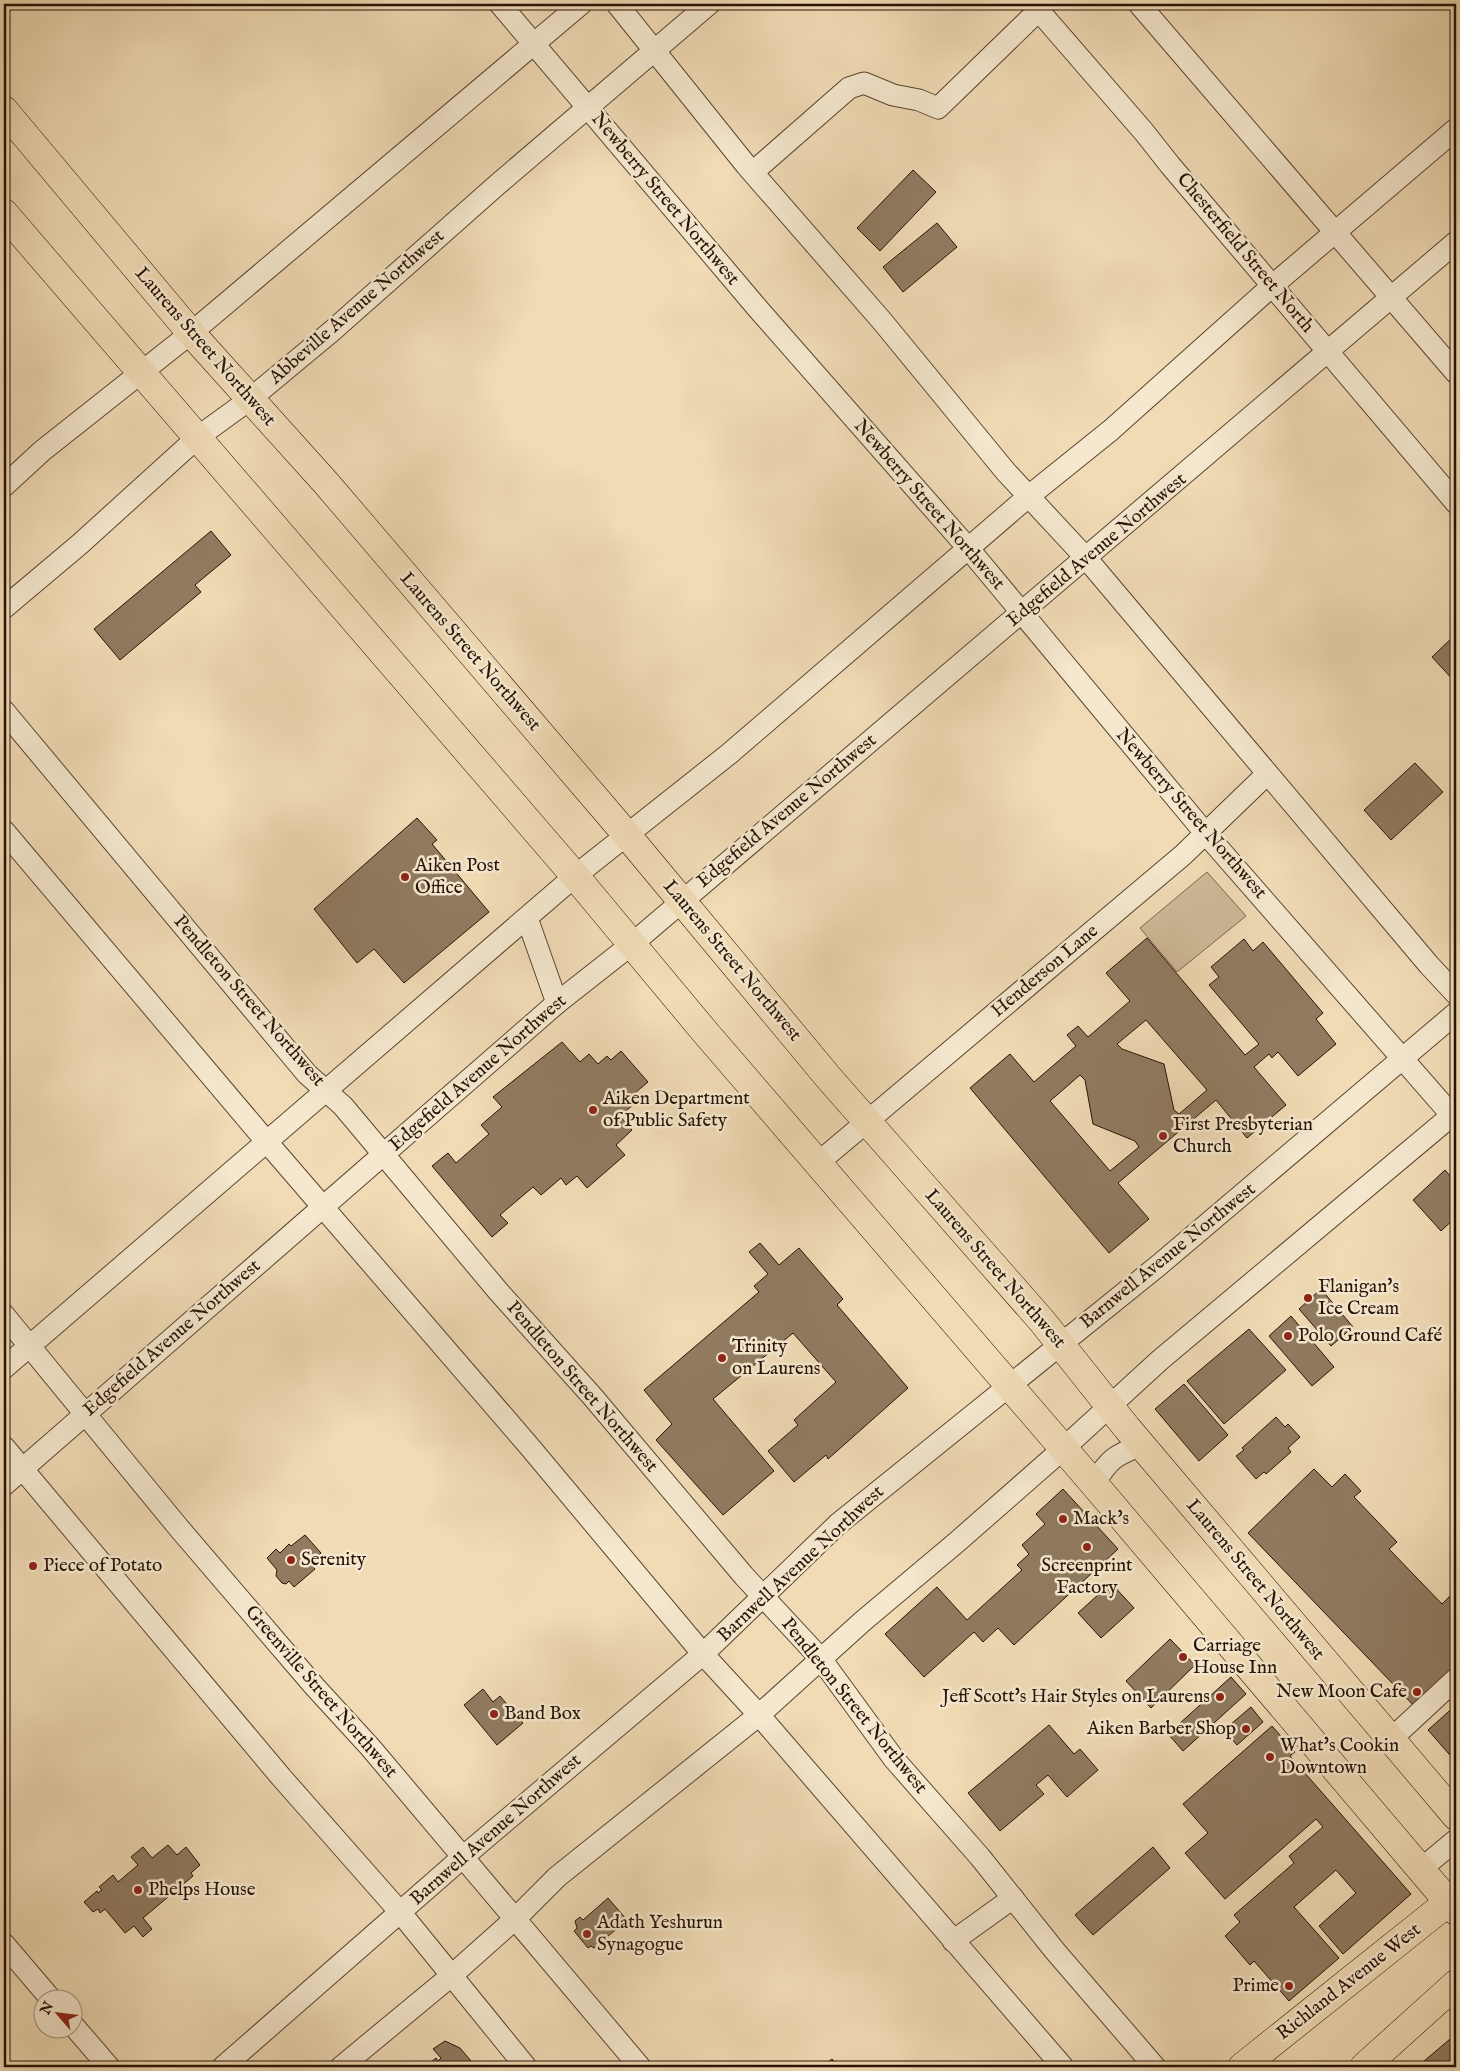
<svg xmlns="http://www.w3.org/2000/svg" width="1460" height="2071" viewBox="0 0 1460 2071" font-family="'IM FELL English',serif">
  <style>
    .green { fill: #ceb997; stroke: #7b664e }
    .building { fill: #907b61; stroke: #281205; fill-rule: evenodd }
    .lines { fill: none; stroke-linecap: round; stroke-linejoin: round }
    .minor-casing { stroke: #5a4431; stroke-width: 23 }
    .primary-casing { stroke: #281205; stroke-width: 29 }
    .minor { stroke: #f5e8cf; stroke-width: 21 }
    .primary { stroke: #f0dbb5; stroke-width: 28 }
    .poi-dot { fill: #8f2418; stroke: #f5e8cf; stroke-width: 2 }
    .labels { text-anchor: middle; dominant-baseline: central; stroke-width: 5; stroke-linejoin: round; paint-order: stroke }
    .street-label { font-size: 19px; fill: #281205; stroke: #f5e8cf }
    .poi-label { font-size: 19px; fill: #281205; stroke: #f5e8cf; text-anchor: start }
  </style>
  <rect width="100%" height="100%" fill="#f0dbb5"/>
  <filter id="stains"><feTurbulence type="fractalNoise" baseFrequency=".004" numOctaves="4"/><feColorMatrix values="0 0 0 0 .2 0 0 0 0 .09 0 0 0 0 .02 0 0 0 .5 -.17"/></filter>
  <radialGradient id="worn" r=".72"><stop offset=".6" stop-color="#630" stop-opacity="0"/><stop offset="1" stop-color="#630" stop-opacity=".3"/></radialGradient>
  <path class="green" d="M1207 872 1246 916 1177 972 1140 928Z"/>
  <g class="building">
    <path d="M913 170 936 192 880 251 857 228Z"/>
    <path d="M937 223 957 247 903 292 883 267Z"/>
    <path d="M211 531 231 555 195 585 201 592 120 660 94 629Z"/>
    <path d="M1456 634V683L1432 657Z"/>
    <path d="M1415 763 1443 792 1391 840 1364 810Z"/>
    <path d="M417 818 437 840 432 844 489 912 404 983 374 949 357 963 314 909Z"/>
    <path d="M1147 938 1245 1055 1259 1044 1209 985 1219 977 1211 967 1244 939 1253 951 1263 942 1323 1013 1316 1019 1336 1044 1298 1076 1278 1052 1272 1058 1269 1054 1254 1067 1286 1105 1247 1138 1216 1100 1118 1183 1149 1219 1109 1253 970 1088 1010 1054 1034 1082 1076 1046 1067 1035 1078 1026 1088 1037 1130 1001 1106 973ZM1146 1020 1207 1090 1179 1114 1174 1110 1164 1064 1122 1049 1117 1044ZM1080 1075 1085 1080 1093 1124 1135 1141 1139 1147 1110 1171 1050 1101Z"/>
    <path d="M562 1042 580 1062 589 1054 598 1064 607 1056 611 1060 621 1051 648 1082 629 1098 634 1104 620 1116 632 1130 616 1145 625 1155 587 1188 577 1176 566 1185 561 1178 541 1195 533 1187 500 1215 508 1223 492 1237 432 1166 448 1153 456 1163 489 1134 481 1125 502 1107 493 1097Z"/>
    <path d="M1445 1170 1451 1177 1456 1172V1217L1441 1231 1413 1200Z"/>
    <path d="M760 1243 779 1265 799 1248 843 1299 837 1305 908 1388 828 1459 826 1455 794 1482 768 1451 798 1425 794 1420 836 1382 793 1333 713 1399 774 1471 723 1515 656 1440 672 1424 644 1390 759 1292 754 1286 768 1274 749 1252Z"/>
    <path d="M1321 1289 1353 1327 1331 1346 1299 1309Z"/>
    <path d="M1291 1316 1334 1367 1312 1386 1269 1336Z"/>
    <path d="M1249 1329 1286 1370 1224 1424 1187 1381Z"/>
    <path d="M1184 1384 1228 1435 1199 1461 1155 1409Z"/>
    <path d="M1276 1417 1285 1427 1288 1424 1300 1437 1288 1448 1291 1452 1266 1474 1264 1472 1256 1479 1236 1456 1244 1450 1242 1448Z"/>
    <path d="M1314 1469 1332 1487 1345 1474 1361 1491 1354 1497 1397 1542 1389 1549 1442 1604 1456 1590V1670L1417 1709 1248 1533Z"/>
    <path d="M1063 1489 1118 1549 1014 1645 998 1628 983 1642 974 1632 924 1677 885 1634 937 1587 967 1620 1022 1570 1017 1565 1029 1554 1022 1545 1045 1524 1036 1514Z"/>
    <path d="M305 1535 321 1553 310 1563 315 1569 294 1587 289 1581 286 1584 282 1583 276 1576 277 1570 267 1558 276 1549 280 1553 289 1544 291 1546Z"/>
    <path d="M1111 1583 1134 1608 1101 1638 1078 1613Z"/>
    <path d="M1170 1639 1195 1665 1151 1708 1126 1681Z"/>
    <path d="M1231 1677 1246 1694 1183 1751 1168 1734Z"/>
    <path d="M483 1689 493 1702 500 1696 523 1723 497 1745 464 1705Z"/>
    <path d="M1456 1705V1762L1428 1730Z"/>
    <path d="M1251 1707 1263 1722 1237 1745 1224 1730Z"/>
    <path d="M1049 1725 1074 1754 1080 1749 1098 1770 1067 1797 1048 1775 1036 1785 1044 1794 1000 1831 968 1793Z"/>
    <path d="M1272 1726 1295 1752 1290 1756 1411 1894 1343 1954 1319 1926 1356 1893 1336 1870 1294 1907 1339 1958 1289 2001 1254 1961 1250 1965 1225 1936 1240 1922 1234 1915 1294 1863 1289 1856 1323 1827 1316 1819 1225 1899 1185 1853 1208 1833 1183 1804Z"/>
    <path d="M168 1845 177 1855 186 1847 200 1865 191 1873 193 1876 143 1918 152 1929 143 1937 134 1926 125 1933 105 1909 100 1913 98 1909 93 1912 84 1902 97 1891 98 1893 102 1890 99 1887 113 1875 118 1882 138 1865 131 1857 143 1847 152 1858Z"/>
    <path d="M1153 1847 1170 1868 1093 1935 1075 1915Z"/>
    <path d="M608 1898 627 1920 594 1948 591 1946 588 1948 574 1931 577 1928 575 1921 580 1917 583 1920Z"/>
    <path d="M1456 2034V2067H1417Z"/>
    <path d="M445 2041 460 2048 476 2067H425L436 2058 438 2061 441 2058 433 2049Z"/>
    <path d="M832 2059 839 2067H822Z"/>
  </g>
  <g class="lines">
    <g class="minor-casing">
      <g id="minor">
        <path d="M500 4 759 310 968 548 1206 834 1456 1120"/>
        <path d="M617 4 746 165 882 321 1006 472 1086 558 1429 965 1456 994"/>
        <path d="M1033 4 1144 132 1170 165 1456 503"/>
        <path d="M1139 4 1456 373"/>
        <path d="M753 172 849 88 864 83 893 95 919 100 938 108 1039 10"/>
        <path d="M4 486 42 451 191 333 581 4"/>
        <path d="M4 608 80 544 198 437 249 400 332 331 498 184 709 4"/>
        <path d="M4 711 307 1074 343 1106 498 1291 592 1396 744 1576 821 1659 894 1759 980 1857 1055 1951 1155 2067"/>
        <path d="M4 831 266 1141 529 1446 703 1654 759 1715 1063 2067"/>
        <path d="M527 918 557 1003"/>
        <path d="M819 1162 1183 855 1267 774"/>
        <path d="M4 1315 178 1527 315 1687 370 1747 640 2067"/>
        <path d="M4 1368 575 876 729 754 1029 496 1111 430 1272 286 1456 129"/>
        <path d="M4 1447 281 1777 400 1912 526 2067"/>
        <path d="M1094 1484C1109 1459 1115 1455 1142 1445"/>
        <path d="M4 1485 557 1003 632 944 1456 242"/>
        <path d="M1390 1740 1456 1679"/>
        <path d="M1421 1869 1456 1840"/>
        <path d="M953 1941 1013 1898"/>
        <path d="M4 1944 50 1998"/>
        <path d="M72 2024 109 2067"/>
        <path d="M223 2067 463 1857 703 1654 838 1524 1159 1265 1456 1013"/>
        <path d="M341 2067 451 1976 516 1918 557 1877 759 1715 863 1621 957 1542 1064 1448 1160 1360 1456 1112"/>
      </g>
    </g>
    <g class="primary-casing">
      <g id="primary">
        <path d="M4 110 191 333 326 483 626 834 828 1077 1042 1321 1127 1428 1456 1816"/>
        <path d="M4 213 575 876 705 1032 1094 1484 1456 1911"/>
        <path d="M1242 2067 1456 1896"/>
        <path d="M1364 2067 1456 1984"/>
      </g>
    </g>
    <use href="#minor" class="minor"/>
    <use href="#primary" class="primary"/>
  </g>
  <g class="poi-dot">
    <circle cx="405" cy="877" r="5"/>
    <circle cx="593" cy="1110" r="5"/>
    <circle cx="1163" cy="1136" r="5"/>
    <circle cx="1308" cy="1298" r="5"/>
    <circle cx="1288" cy="1336" r="5"/>
    <circle cx="722" cy="1358" r="5"/>
    <circle cx="1063" cy="1519" r="5"/>
    <circle cx="1087" cy="1547" r="5"/>
    <circle cx="291" cy="1560" r="5"/>
    <circle cx="33" cy="1566" r="5"/>
    <circle cx="1183" cy="1657" r="5"/>
    <circle cx="1417" cy="1692" r="5"/>
    <circle cx="1220" cy="1697" r="5"/>
    <circle cx="494" cy="1714" r="5"/>
    <circle cx="1246" cy="1729" r="5"/>
    <circle cx="1270" cy="1757" r="5"/>
    <circle cx="138" cy="1890" r="5"/>
    <circle cx="587" cy="1934" r="5"/>
    <circle cx="1289" cy="1986" r="5"/>
  </g>
  <g class="labels">
    <g class="street-label">
      <text transform="translate(665 199) rotate(50)">Newberry Street Northwest</text>
      <text transform="translate(1245 253) rotate(50)">Chesterfield Street North</text>
      <text transform="translate(357 307) rotate(-41)">Abbeville Avenue Northwest</text>
      <text transform="translate(205 347) rotate(49)">Laurens Street Northwest</text>
      <text transform="translate(929 505) rotate(49)">Newberry Street Northwest</text>
      <text transform="translate(1097 550) rotate(-40)">Edgefield Avenue Northwest</text>
      <text transform="translate(470 652) rotate(49)">Laurens Street Northwest</text>
      <text transform="translate(787 811) rotate(-40)">Edgefield Avenue Northwest</text>
      <text transform="translate(1191 814) rotate(49)">Newberry Street Northwest</text>
      <text transform="translate(732 961) rotate(50)">Laurens Street Northwest</text>
      <text transform="translate(1045 971) rotate(-40)">Henderson Lane</text>
      <text transform="translate(249 1001) rotate(49)">Pendleton Street Northwest</text>
      <text transform="translate(478 1073) rotate(-41)">Edgefield Avenue Northwest</text>
      <text transform="translate(1168 1256) rotate(-39)">Barnwell Avenue Northwest</text>
      <text transform="translate(995 1269) rotate(49)">Laurens Street Northwest</text>
      <text transform="translate(172 1338) rotate(-41)">Edgefield Avenue Northwest</text>
      <text transform="translate(582 1387) rotate(49)">Pendleton Street Northwest</text>
      <text transform="translate(801 1564) rotate(-43)">Barnwell Avenue Northwest</text>
      <text transform="translate(1255 1580) rotate(50)">Laurens Street Northwest</text>
      <text transform="translate(321 1692) rotate(49)">Greenville Street Northwest</text>
      <text transform="translate(854 1706) rotate(51)">Pendleton Street Northwest</text>
      <text transform="translate(496 1830) rotate(-41)">Barnwell Avenue Northwest</text>
      <text transform="translate(1349 1982) rotate(-38)">Richland Avenue West</text>
    </g>
    <g class="poi-label">
      <text x="415" y="866">Aiken Post<tspan x="415" dy="22">Office</tspan></text>
      <text x="603" y="1099">Aiken Department<tspan x="603" dy="22">of Public Safety</tspan></text>
      <text x="1173" y="1125">First Presbyterian<tspan x="1173" dy="22">Church</tspan></text>
      <text x="1318" y="1287">Flanigan's<tspan x="1318" dy="22">Ice Cream</tspan></text>
      <text x="1298" y="1336">Polo Ground Café</text>
      <text x="732" y="1347">Trinity<tspan x="732" dy="22">on Laurens</tspan></text>
      <text x="1073" y="1519">Mack's</text>
      <text x="301" y="1560">Serenity</text>
      <text x="43" y="1566">Piece of Potato</text>
      <text x="1087" y="1566" text-anchor="middle">Screenprint<tspan x="1087" dy="22">Factory</tspan></text>
      <text x="1193" y="1646">Carriage<tspan x="1193" dy="22">House Inn</tspan></text>
      <text x="1407" y="1692" text-anchor="end">New Moon Cafe</text>
      <text x="1210" y="1697" text-anchor="end">Jeff Scott's Hair Styles on Laurens</text>
      <text x="504" y="1714">Band Box</text>
      <text x="1236" y="1729" text-anchor="end">Aiken Barber Shop</text>
      <text x="1280" y="1746">What's Cookin<tspan x="1280" dy="22">Downtown</tspan></text>
      <text x="148" y="1890">Phelps House</text>
      <text x="597" y="1923">Adath Yeshurun<tspan x="597" dy="22">Synagogue</tspan></text>
      <text x="1279" y="1986" text-anchor="end">Prime</text>
    </g>
  </g>
  <rect width="1460" height="2071" fill="none" stroke="#f0dbb5" stroke-width="20"/>
  <rect x="5" y="5" width="1450" height="2061" fill="none" stroke="#281205" stroke-width="2.5"/>
  <rect x="10" y="10" width="1440" height="2051" fill="none" stroke="#281205"/>
  <g transform="translate(58 2014) rotate(298)"><circle r="24" fill="#f5e8cf" stroke="#a3927e"/>
  <path d="M0-4L9 19L0 12L-9 19Z" fill="#8f2418"/>
  <text y="-8" font-size="14" font-weight="bold" text-anchor="middle" fill="#281205">N</text>
  </g>
  <rect width="100%" height="100%" filter="url(#stains)"/>
  <rect width="100%" height="100%" fill="url(#worn)"/>
</svg>
